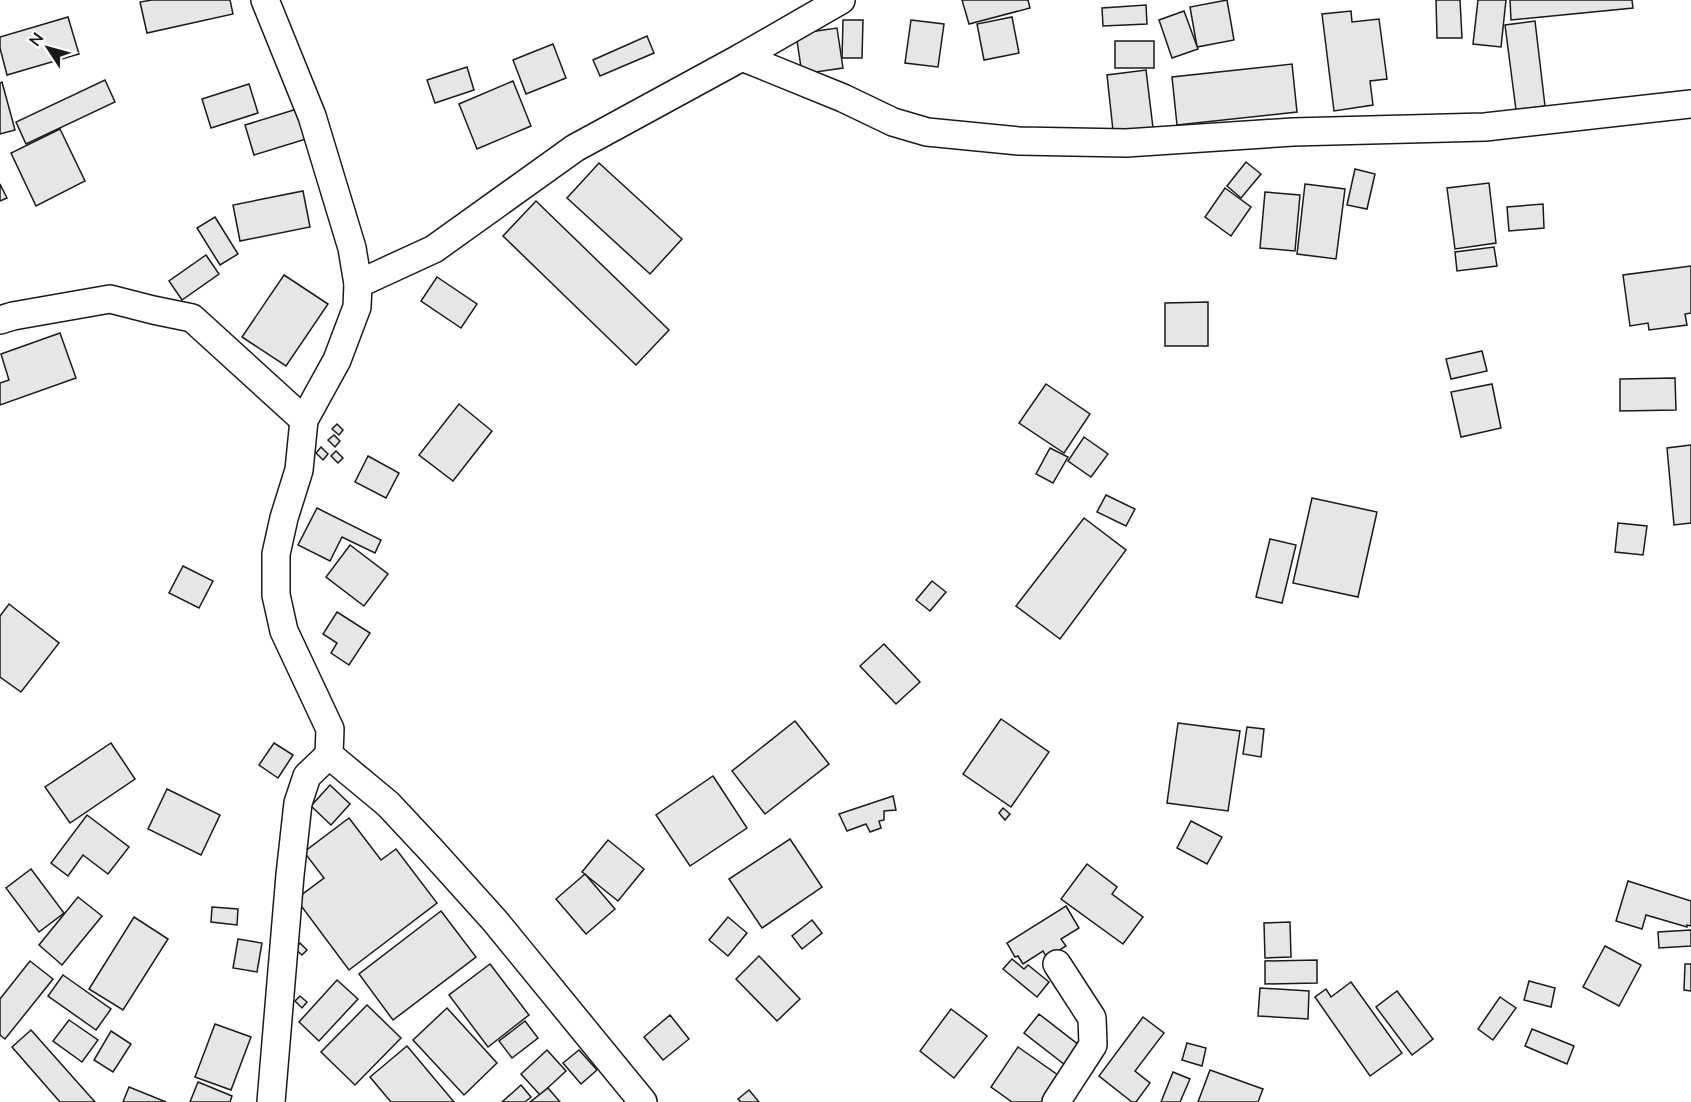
<svg xmlns="http://www.w3.org/2000/svg" width="1691" height="1102" viewBox="0 0 1691 1102" font-family="Mulish,sans-serif">
  <style>
    .building { fill: #e6e6e6; stroke: #1a1a1a; stroke-width: 1.5 }
    .lines { fill: none; stroke-linecap: round; stroke-linejoin: round }
    .minor-casing { stroke: #1a1a1a; stroke-width: 30 }
    .minor { stroke: #fff; stroke-width: 27 }
  </style>
  <rect width="100%" height="100%" fill="#fff"/>
  <g class="building">
    <path d="M152 0H230L233 14 147 33 140 2Z"/>
    <path d="M962 0H1028L1030 8 969 24Z"/>
    <path d="M1227 0 1234 40 1197 47 1190 7Z"/>
    <path d="M1436 0H1460L1462 38H1437Z"/>
    <path d="M1478 0H1506L1501 47 1473 44Z"/>
    <path d="M1510 0H1632L1633 8 1511 20Z"/>
    <path d="M1146 5 1147 24 1103 26 1102 8Z"/>
    <path d="M1184 11 1198 49 1172 58 1159 20Z"/>
    <path d="M1351 11 1352 22 1379 19 1387 79 1370 81 1373 105 1334 111 1322 14Z"/>
    <path d="M68 17 79 54 7 75 0 48V37Z"/>
    <path d="M1012 17 1019 53 984 60 977 24Z"/>
    <path d="M843 20H863L862 58H842Z"/>
    <path d="M911 20 944 24 938 67 905 63Z"/>
    <path d="M1535 21 1545 106 1516 110 1505 25Z"/>
    <path d="M837 28 843 68 802 74 796 34Z"/>
    <path d="M647 36 654 53 600 76 593 60Z"/>
    <rect x="1115" y="41" width="39" height="27"/>
    <path d="M553 44 566 78 526 94 513 60Z"/>
    <path d="M1292 64 1297 112 1177 125 1172 77Z"/>
    <path d="M467 67 474 90 435 103 427 80Z"/>
    <path d="M1146 70 1154 136 1114 140 1107 75Z"/>
    <path d="M105 80 115 102 26 144 16 122Z"/>
    <path d="M513 81 531 126 477 149 459 104Z"/>
    <path d="M2 82 15 130 0 134V83Z"/>
    <path d="M249 84 258 113 211 128 202 99Z"/>
    <path d="M297 109 306 139 254 155 245 125Z"/>
    <path d="M60 129 85 181 36 206 11 153Z"/>
    <path d="M1246 162 1261 174 1241 198 1227 186Z"/>
    <path d="M599 163 682 239 650 274 567 198Z"/>
    <path d="M1355 169 1375 174 1367 209 1347 205Z"/>
    <path d="M1489 183 1496 243 1455 249 1447 188Z"/>
    <path d="M0 184 7 198 0 201Z"/>
    <path d="M1305 184 1345 189 1336 259 1297 254Z"/>
    <path d="M1225 188 1251 207 1231 236 1205 217Z"/>
    <path d="M303 191 310 227 240 241 233 205Z"/>
    <path d="M1265 192 1300 195 1295 251 1260 248Z"/>
    <path d="M536 201 669 330 636 365 503 236Z"/>
    <path d="M1543 204 1544 228 1509 231 1507 207Z"/>
    <path d="M215 217 238 254 220 265 197 228Z"/>
    <path d="M1494 247 1497 266 1457 271 1455 252Z"/>
    <path d="M206 255 219 274 182 300 169 281Z"/>
    <path d="M1691 266V313L1685 314 1687 325 1649 330 1648 323 1630 326 1623 275Z"/>
    <path d="M284 275 328 304 286 366 242 337Z"/>
    <path d="M437 277 477 304 461 328 421 301Z"/>
    <path d="M1208 302V346H1165V303Z"/>
    <path d="M60 333 76 378 0 405V383L9 380 1 354Z"/>
    <path d="M1482 351 1487 371 1451 379 1446 359Z"/>
    <path d="M1675 378 1676 410 1620 411V379Z"/>
    <path d="M1046 384 1090 414 1064 453 1019 423Z"/>
    <path d="M1492 384 1501 428 1461 437 1451 392Z"/>
    <path d="M459 404 492 431 453 481 419 455Z"/>
    <path d="M337 424 343 430 339 435 332 429Z"/>
    <path d="M334 435 340 441 335 447 328 440Z"/>
    <path d="M1084 437 1108 454 1091 477 1068 461Z"/>
    <path d="M1691 445V523L1674 525 1667 448Z"/>
    <path d="M321 447 328 454 323 460 316 453Z"/>
    <path d="M1050 448 1068 457 1053 483 1036 474Z"/>
    <path d="M336 451 343 458 338 463 331 456Z"/>
    <path d="M368 456 399 473 386 498 355 482Z"/>
    <path d="M1106 495 1135 509 1126 526 1097 512Z"/>
    <path d="M1312 498 1377 512 1358 597 1293 583Z"/>
    <path d="M317 508 381 540 375 553 342 537 330 561 298 545Z"/>
    <path d="M1084 518 1126 550 1060 639 1016 606Z"/>
    <path d="M1618 523 1647 526 1643 555 1615 552Z"/>
    <path d="M1270 539 1296 545 1282 603 1256 597Z"/>
    <path d="M350 545 388 574 364 606 326 577Z"/>
    <path d="M183 566 213 581 199 608 169 593Z"/>
    <path d="M932 581 946 592 930 611 916 600Z"/>
    <path d="M9 604 59 643 21 692 0 677V616Z"/>
    <path d="M337 612 370 633 349 665 331 653 337 643 323 634Z"/>
    <path d="M884 644 920 682 896 704 860 666Z"/>
    <path d="M1001 719 1049 752 1011 807 963 774Z"/>
    <path d="M795 721 829 764 765 814 732 771Z"/>
    <path d="M1178 723 1240 731 1228 811 1167 803Z"/>
    <path d="M1247 727 1264 729 1261 757 1243 754Z"/>
    <path d="M111 743 135 779 70 823 45 787Z"/>
    <path d="M274 743 293 755 278 778 259 765Z"/>
    <path d="M713 776 747 828 690 866 656 815Z"/>
    <path d="M330 785 350 804 331 825 311 806Z"/>
    <path d="M167 789 220 815 201 855 148 829Z"/>
    <path d="M893 796 896 810 884 811V820L879 821 881 828 870 832 866 824 847 831 839 814Z"/>
    <path d="M1003 808 1010 814 1005 820 999 813Z"/>
    <path d="M87 815 129 847 108 874 83 855 68 876 51 863Z"/>
    <path d="M349 818 381 860 396 849 437 903 349 970 296 899 324 878 304 852Z"/>
    <path d="M1191 821 1222 837 1207 864 1177 848Z"/>
    <path d="M790 839 822 887 762 928 729 879Z"/>
    <path d="M608 840 644 869 618 901 582 872Z"/>
    <path d="M1087 864 1117 887 1112 894 1143 917 1123 944 1061 899Z"/>
    <path d="M31 869 64 913 39 932 6 888Z"/>
    <path d="M585 874 615 909 586 934 556 899Z"/>
    <path d="M1628 881 1691 901V926L1687 925V927L1646 915 1642 929 1616 921Z"/>
    <path d="M78 897 102 916 62 965 39 945Z"/>
    <path d="M1066 906 1079 928 1061 939 1066 946 1047 958 1043 951 1023 964 1018 956 1015 957 1007 943Z"/>
    <path d="M212 907 238 909 237 925 211 922Z"/>
    <path d="M441 911 476 957 393 1020 359 974Z"/>
    <path d="M134 917 168 939 123 1010 89 989Z"/>
    <path d="M728 917 747 933 728 956 709 940Z"/>
    <path d="M812 920 822 933 802 949 792 936Z"/>
    <path d="M1290 922 1291 957 1265 958 1264 923Z"/>
    <path d="M1691 930V946L1659 948 1658 932Z"/>
    <path d="M238 939 262 943 257 972 233 968Z"/>
    <path d="M300 943 307 950 302 955 295 949Z"/>
    <path d="M1605 946 1641 965 1619 1006 1583 987Z"/>
    <path d="M759 956 800 999 777 1021 736 979Z"/>
    <path d="M1012 959 1024 969 1028 965 1049 982 1037 997 1003 969Z"/>
    <path d="M1317 960V983L1265 984V961Z"/>
    <path d="M30 961 53 979 5 1039 0 1035V999Z"/>
    <path d="M490 964 529 1015 488 1047 449 995Z"/>
    <path d="M1685 964H1691V991L1684 990Z"/>
    <path d="M63 975 111 1009 96 1030 48 996Z"/>
    <path d="M337 980 358 999 319 1041 299 1022Z"/>
    <path d="M1529 981 1555 988 1551 1007 1524 1000Z"/>
    <path d="M1351 982 1402 1053 1370 1076 1315 997 1326 989 1331 997Z"/>
    <path d="M1260 988 1309 991 1308 1019 1258 1016Z"/>
    <path d="M1397 991 1433 1039 1412 1055 1376 1007Z"/>
    <path d="M300 996 307 1002 302 1008 295 1001Z"/>
    <path d="M1500 997 1516 1008 1493 1040 1478 1029Z"/>
    <path d="M367 1005 401 1038 355 1085 321 1052Z"/>
    <path d="M447 1008 497 1063 464 1095 413 1040Z"/>
    <path d="M951 1009 987 1036 954 1078 920 1051Z"/>
    <path d="M1039 1014 1084 1049 1069 1068 1024 1033Z"/>
    <path d="M670 1015 689 1039 663 1060 644 1037Z"/>
    <path d="M1143 1017 1164 1033 1135 1071 1150 1083 1136 1102H1132L1099 1076Z"/>
    <path d="M69 1020 98 1040 82 1062 53 1041Z"/>
    <path d="M525 1021 538 1038 512 1058 499 1041Z"/>
    <path d="M215 1024 251 1037 231 1090 195 1077Z"/>
    <path d="M1532 1029 1574 1046 1567 1064 1525 1046Z"/>
    <path d="M31 1030 95 1102H60L12 1047Z"/>
    <path d="M111 1031 131 1044 113 1072 94 1060Z"/>
    <path d="M1187 1043 1206 1048 1202 1066 1182 1060Z"/>
    <path d="M407 1046 454 1102H391L370 1077Z"/>
    <path d="M1018 1047 1065 1080 1050 1102H1012L991 1087Z"/>
    <path d="M547 1050 566 1071 540 1095 521 1074Z"/>
    <path d="M579 1050 597 1070 581 1084 563 1063Z"/>
    <path d="M1210 1070 1263 1089 1258 1102H1198Z"/>
    <path d="M1173 1072 1190 1079 1180 1102H1161Z"/>
    <path d="M198 1082 232 1096 230 1102H190Z"/>
    <path d="M521 1085 531 1097 525 1102H502Z"/>
    <path d="M129 1087 166 1102H123Z"/>
    <path d="M548 1088 560 1102H530Z"/>
    <path d="M749 1090 759 1102H741L738 1099Z"/>
  </g>
  <g class="lines">
    <g class="minor-casing">
      <g id="minor">
        <path d="M265 0 312 116 352 248 358 284 357 307 337 360 304 420 299 470 284 518 276 554V595L284 631 330 729 329 755 388 804 432 851 495 921 643 1102"/>
        <path d="M742 57 843 98 893 122 927 132 1019 141 1126 143 1293 132 1485 127 1691 104"/>
        <path d="M358 284 434 249 575 148 742 57 841 0"/>
        <path d="M0 320 13 316 110 299 153 310 192 318 304 420"/>
        <path d="M271 1102 290 875 298 803 307 776 329 755"/>
        <path d="M1056 1102 1093 1045 1092 1018 1057 964"/>
      </g>
    </g>
    <use href="#minor" class="minor"/>
  </g>
  <g transform="translate(48 48) rotate(306)" stroke="#ffffff" stroke-width="4.5" paint-order="stroke">
  <path d="M0-4.5L10 22L0 15L-10 22Z" fill="#1a1a1a"/>
  <text y="-9" font-size="16" font-weight="bold" text-anchor="middle" fill="#1a1a1a">N</text>
  </g>
</svg>
